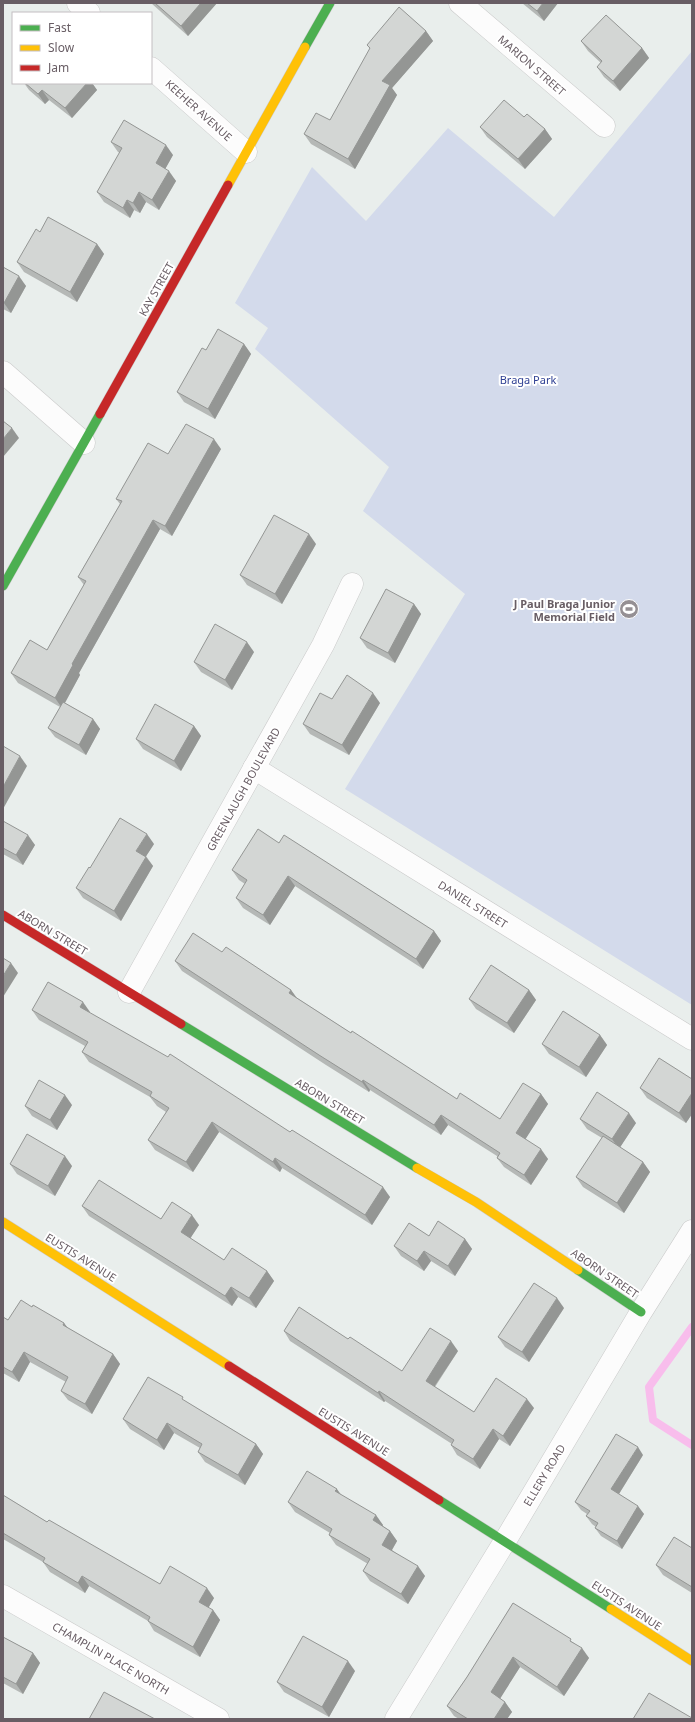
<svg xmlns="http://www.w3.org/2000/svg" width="695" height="1722" viewBox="0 0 695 1722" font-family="'Noto Sans',sans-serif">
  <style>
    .green { fill: #d3daeb }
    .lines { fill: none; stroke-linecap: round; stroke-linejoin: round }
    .stream { stroke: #f8bdec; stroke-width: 8 }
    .street-casing { stroke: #cacaca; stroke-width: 23 }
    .fast-casing { stroke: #cbcacb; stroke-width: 10 }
    .slow-casing { stroke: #cbcacb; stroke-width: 10 }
    .jam-casing { stroke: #cbcacb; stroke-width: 10 }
    .street { stroke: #fcfcfc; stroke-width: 22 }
    .fast { stroke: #4caf50; stroke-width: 9 }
    .slow { stroke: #ffc107; stroke-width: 9 }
    .jam { stroke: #c62828; stroke-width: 9 }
    .wall { fill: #b5b8b6 }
    .shaded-wall { fill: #949694 }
    .building { fill: #d3d6d4; stroke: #949694 }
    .labels { text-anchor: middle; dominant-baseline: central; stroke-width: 4; stroke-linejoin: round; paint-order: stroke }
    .street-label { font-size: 11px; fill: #685d64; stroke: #fff }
    .park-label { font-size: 11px; fill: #304194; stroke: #fff }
    .poi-label { font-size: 11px; font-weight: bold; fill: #685d64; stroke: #fff; text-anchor: end }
  </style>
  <rect width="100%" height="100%" fill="#e9eeec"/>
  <path class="green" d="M692 51V1005L345 789 465 594 363 511 389 467 255 349 268 328 235 303 312 167 366 221 448 128 554 217Z"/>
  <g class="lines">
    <path class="stream" d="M692 1327 649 1387 653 1420 692 1445"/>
    <g class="street-casing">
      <g id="street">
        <path d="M78 3 89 13"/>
        <path d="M460 3 604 126"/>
        <path d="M151 68 246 152"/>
        <path d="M3 372 84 443"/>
        <path d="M254 768 692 1039"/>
        <path d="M129 992 323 645 352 584"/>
        <path d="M3 1596 218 1719"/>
        <path d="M396 1719 505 1541 641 1312 692 1231"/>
      </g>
    </g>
    <g class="fast-casing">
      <g id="fast">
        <path d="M305 47 330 3"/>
        <path d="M3 586 100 414"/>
        <path d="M181 1024 417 1168"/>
        <path d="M578 1270 641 1312"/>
        <path d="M439 1500 611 1609"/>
      </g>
    </g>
    <g class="slow-casing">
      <g id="slow">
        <path d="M228 185 305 47"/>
        <path d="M417 1168 476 1202 578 1270"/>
        <path d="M3 1222 229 1366"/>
        <path d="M611 1609 692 1661"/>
      </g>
    </g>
    <g class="jam-casing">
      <g id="jam">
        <path d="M100 414 228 185"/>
        <path d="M3 915 181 1024"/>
        <path d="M229 1366 439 1500"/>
      </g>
    </g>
    <use href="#street" class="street"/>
    <use href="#fast" class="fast"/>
    <use href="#slow" class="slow"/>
    <use href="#jam" class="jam"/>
  </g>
  <g class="wall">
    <path d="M151 3H217L188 36Z"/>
    <path d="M522 3H558L544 21Z"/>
    <path d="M426 31 433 41 392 88 397 95 355 169 311 144 304 134 330 120 370 49 367 45Z"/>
    <path d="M581 41 642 48 649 58 620 91 604 77 597 67 601 63 588 51Z"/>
    <path d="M24 83H92L97 90 72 118 49 100 45 104 29 90Z"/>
    <path d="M524 117 545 129 552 139 525 169 487 137 480 127Z"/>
    <path d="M111 142 173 155 165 169 176 181 159 210 146 202 140 213 134 210 130 218 104 202 97 192 120 153 118 152Z"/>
    <path d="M40 232 97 244 104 254 77 302 24 272 17 262Z"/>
    <path d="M3 267 26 286 11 313 3 309Z"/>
    <path d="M244 344 251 354 215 419 184 402 177 392 206 350Z"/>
    <path d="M221 449 172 536 160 529 79 673 80 675 65 703 93 719 100 729 86 755 55 737 48 728 60 707 18 683 11 673 47 650 84 585 78 577 120 504 116 499 168 454Z"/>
    <path d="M316 544 282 604 247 585 240 575Z"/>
    <path d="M414 604 421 614 395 663 367 648 360 638Z"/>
    <path d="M254 652 232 690 201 672 194 662Z"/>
    <path d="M332 699 380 703 349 755 310 734 303 724Z"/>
    <path d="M194 726 201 736 181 771 143 749 136 739Z"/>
    <path d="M3 821 35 845 23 865 3 854Z"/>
    <path d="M279 843 434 931 441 941 423 969 295 886 270 925 243 908 236 898 245 884 239 880 232 870Z"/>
    <path d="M154 844 146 856 153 866 121 921 83 898 76 888 90 868Z"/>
    <path d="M222 952 291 990 297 998 351 1033 457 1099 500 1119 541 1094 548 1104 525 1139 548 1159 531 1185 504 1167 497 1158V1156L448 1125 441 1135 370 1090 369 1092 326 1065 182 971 175 961Z"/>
    <path d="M529 990 536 1000 514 1033 476 1009 469 999Z"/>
    <path d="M32 1010 90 1012 89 1013 390 1197 372 1225 282 1168 280 1172 219 1132 193 1172 155 1150 148 1140 166 1112 157 1106 150 1097 89 1062 82 1052 85 1046 39 1020Z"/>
    <path d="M600 1035 607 1045 586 1077 549 1054 542 1044Z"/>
    <path d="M692 1079V1114L686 1123 647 1098 640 1088Z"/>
    <path d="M72 1105 57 1130 32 1116 25 1106Z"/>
    <path d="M580 1119 636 1123 620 1147 643 1162 650 1172 624 1213 583 1187 576 1177 602 1138 587 1129Z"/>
    <path d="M10 1164 72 1166 55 1196 17 1174Z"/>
    <path d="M82 1206 161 1219 199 1225 190 1238 224 1260 267 1271 274 1281 256 1308 238 1297 232 1306 89 1216Z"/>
    <path d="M465 1239 472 1249 455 1276 431 1261 424 1271 401 1256 394 1246Z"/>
    <path d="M32 1307 64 1323 68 1328 113 1354 120 1364 92 1414 68 1400 61 1391 66 1382 30 1362 19 1382 3 1373V1317L8 1320Z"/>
    <path d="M564 1308 529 1362 505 1347 498 1337Z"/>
    <path d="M284 1331 348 1339 402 1371 458 1351 435 1387 474 1412 534 1408 510 1446 499 1439 480 1469 457 1455 451 1445 452 1444 385 1401 384 1402 290 1341Z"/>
    <path d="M185 1401 256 1444 263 1454 245 1485 205 1462 198 1452 200 1448 174 1433 164 1450 130 1429 123 1419Z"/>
    <path d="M643 1455 619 1494 644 1514 622 1549 601 1536 595 1528 596 1527 592 1524 586 1516 587 1514 581 1510 575 1502Z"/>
    <path d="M3 1495 47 1522 160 1584 214 1598 208 1608 213 1610 220 1620 200 1657 154 1631 148 1621 89 1586 85 1593 50 1572 43 1562 3 1539Z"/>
    <path d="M341 1495 383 1525V1526L390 1531 397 1541 392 1550 425 1576 408 1604 370 1581 363 1571 368 1564 336 1545 329 1535 330 1533 295 1512 288 1502Z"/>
    <path d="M692 1548V1593L663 1575 656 1565Z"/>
    <path d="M513 1603 574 1643 589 1658 564 1696 520 1667 500 1698 505 1702 512 1712 507 1719H459L454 1716 447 1706 467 1677Z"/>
    <path d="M3 1637 33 1653 40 1663 23 1694 3 1683Z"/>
    <path d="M355 1671 329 1717 284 1692 277 1682Z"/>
  </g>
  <g class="shaded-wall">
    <path d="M201 3H217L188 36 181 26Z"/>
    <path d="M543 3H558L544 21 537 11Z"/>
    <path d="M426 31 433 41 392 88 397 95 355 169 348 159 382 81Z"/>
    <path d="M642 48 649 58 620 91 613 81Z"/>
    <path d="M87 83H92L97 90 72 118 65 108Z"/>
    <path d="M42 90 49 100 45 104 38 94Z"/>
    <path d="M545 129 552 139 525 169 518 159Z"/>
    <path d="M166 145 173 155 163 173 156 163Z"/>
    <path d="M169 171 176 181 159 210 152 200Z"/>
    <path d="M139 192 146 202 140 213 133 203Z"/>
    <path d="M127 200 134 210 130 218 123 208Z"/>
    <path d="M97 244 104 254 77 302 70 292Z"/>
    <path d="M19 276 26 286 11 313 4 303Z"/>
    <path d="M244 344 251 354 215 419 208 409Z"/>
    <path d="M12 428 19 438 3 457V439Z"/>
    <path d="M214 439 221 449 172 536 165 526Z"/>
    <path d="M153 520 160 529 79 673 80 675 62 708 55 698 72 664Z"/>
    <path d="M309 534 316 544 282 604 275 594Z"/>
    <path d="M414 604 421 614 395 663 388 653Z"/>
    <path d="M247 642 254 652 232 690 225 680Z"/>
    <path d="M373 693 380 703 349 755 342 745Z"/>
    <path d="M93 719 100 729 86 755 79 745Z"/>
    <path d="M194 726 201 736 181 771 174 761Z"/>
    <path d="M20 756 27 766 3 809V787Z"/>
    <path d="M147 834 154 844 143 861 136 851Z"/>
    <path d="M28 835 35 845 23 865 16 855Z"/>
    <path d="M146 857 153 866 121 921 114 911Z"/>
    <path d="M288 876 295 886 270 925 263 915Z"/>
    <path d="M434 931 441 941 423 969 416 959Z"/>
    <path d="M11 963 18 973 3 997V976Z"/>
    <path d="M291 990 298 1000 289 993Z"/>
    <path d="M529 990 536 1000 514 1033 507 1023Z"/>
    <path d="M83 1002 90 1012 87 1017 80 1007Z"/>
    <path d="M600 1035 607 1045 586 1077 579 1067Z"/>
    <path d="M363 1080 370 1090 369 1092 362 1082Z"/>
    <path d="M692 1093V1114L686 1123 679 1113Z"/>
    <path d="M541 1094 548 1104 523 1143 516 1133Z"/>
    <path d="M65 1095 72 1105 57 1130 50 1120Z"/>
    <path d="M629 1113 636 1123 619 1149 612 1139Z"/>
    <path d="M441 1115 448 1125 441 1135 434 1125Z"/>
    <path d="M212 1122 219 1132 193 1172 186 1162Z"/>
    <path d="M541 1149 548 1159 531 1185 524 1175Z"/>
    <path d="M65 1156 72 1166 55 1196 48 1186Z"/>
    <path d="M275 1158 282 1168 280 1172 273 1162Z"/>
    <path d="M643 1162 650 1172 624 1213 617 1203Z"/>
    <path d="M383 1187 390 1197 372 1225 365 1215Z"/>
    <path d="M192 1215 199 1225 188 1242 181 1232Z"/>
    <path d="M465 1239 472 1249 455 1276 448 1266Z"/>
    <path d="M424 1251 431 1261 424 1271 417 1261Z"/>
    <path d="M267 1271 274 1281 256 1308 249 1298Z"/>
    <path d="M231 1287 238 1297 232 1306 225 1296Z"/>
    <path d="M557 1298 564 1308 529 1362 522 1352Z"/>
    <path d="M64 1323 71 1333 63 1325Z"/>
    <path d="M451 1341 458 1351 432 1390 426 1381Z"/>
    <path d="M24 1352 30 1362 19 1382 12 1372Z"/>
    <path d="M113 1354 120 1364 92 1414 85 1404Z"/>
    <path d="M379 1391 385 1401 384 1402 378 1393Z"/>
    <path d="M527 1399 534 1408 510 1446 503 1436Z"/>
    <path d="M167 1423 174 1433 164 1450 157 1440Z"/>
    <path d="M493 1429 499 1439 480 1469 473 1459Z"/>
    <path d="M256 1444 263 1454 245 1485 238 1475Z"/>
    <path d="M638 1447 643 1455 617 1497 611 1489Z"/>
    <path d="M337 1489 344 1499 335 1491Z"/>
    <path d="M638 1506 644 1514 622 1549 617 1541Z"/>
    <path d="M376 1515 383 1525 380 1530 373 1520Z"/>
    <path d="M390 1531 397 1541 389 1555 382 1545Z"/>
    <path d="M418 1566 425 1576 408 1604 401 1594Z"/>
    <path d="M82 1576 89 1586 85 1593 78 1583Z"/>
    <path d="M207 1588 214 1598 206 1612 199 1602Z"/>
    <path d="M213 1610 220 1620 200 1657 193 1647Z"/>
    <path d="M582 1648 589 1658 564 1696 557 1687Z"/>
    <path d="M33 1653 40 1663 23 1694 16 1684Z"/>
    <path d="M513 1657 520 1667 498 1702 491 1692Z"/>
    <path d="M348 1661 355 1671 329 1717 322 1707Z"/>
    <path d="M505 1702 512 1712 507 1719H494Z"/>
  </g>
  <g class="building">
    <path d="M155 3H201L181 26Z"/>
    <path d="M527 3H543L537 11Z"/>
    <path d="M399 7 426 31 382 81 390 85 348 159 304 134 316 113 330 120 370 48 367 45Z"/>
    <path d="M606 15 642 48 613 81 597 67 602 61 581 41Z"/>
    <path d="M25 83H87L65 108 42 90 38 94Z"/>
    <path d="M504 100 524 117 527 114 545 129 518 159 480 127Z"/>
    <path d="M124 120 166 145 156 163 169 171 152 200 139 192 133 203 127 200 123 208 97 192 122 148 111 142Z"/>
    <path d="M48 217 97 244 70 292 17 262 36 229 40 232Z"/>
    <path d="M3 267 19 276 4 303H3Z"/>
    <path d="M218 329 244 344 208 409 177 392 202 348 206 350Z"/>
    <path d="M3 421 12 428 3 439Z"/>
    <path d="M186 424 214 439 165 526 153 520 72 664 73 665 55 698 11 673 30 640 47 650 86 581 78 577 122 501 116 499 148 443 168 454Z"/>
    <path d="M274 515 309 534 275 594 240 575Z"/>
    <path d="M386 589 414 604 388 653 360 638Z"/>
    <path d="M215 624 247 642 225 680 194 662Z"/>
    <path d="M347 675 373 693 342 745 303 724 320 693 332 699Z"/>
    <path d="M63 702 93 719 79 745 48 728Z"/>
    <path d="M155 704 194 726 174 761 136 739Z"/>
    <path d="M3 746 20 756 3 787Z"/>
    <path d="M120 818 147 834 136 851 146 857 114 911 76 888 89 867 90 868Z"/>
    <path d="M3 821 28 835 16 855 3 848Z"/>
    <path d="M258 829 279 843 284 835 434 931 416 959 288 876 263 915 236 898 247 880 232 870Z"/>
    <path d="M193 933 222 952 226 947 291 990 289 993 351 1033 352 1031 457 1099 460 1093 500 1119 523 1083 541 1094 516 1133 541 1149 524 1175 497 1158 500 1153 441 1115 434 1125 363 1080 362 1082 319 1055 175 961Z"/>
    <path d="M3 958 11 963 3 976Z"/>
    <path d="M491 965 529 990 507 1023 469 999Z"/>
    <path d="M48 982 83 1002 80 1007 168 1057 170 1054 290 1132 292 1130 383 1187 365 1215 275 1158 273 1162 212 1122 186 1162 148 1140 169 1108 150 1096 152 1092 82 1052 88 1042 32 1010Z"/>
    <path d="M563 1011 600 1035 579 1067 542 1044Z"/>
    <path d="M659 1058 692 1079V1093L679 1113 640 1088Z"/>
    <path d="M39 1080 65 1095 50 1120 25 1106Z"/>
    <path d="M597 1092 629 1113 612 1139 580 1119Z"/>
    <path d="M27 1134 65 1156 48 1186 10 1164Z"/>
    <path d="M603 1136 643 1162 617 1203 576 1177Z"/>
    <path d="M99 1180 161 1219 172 1202 192 1215 181 1232 224 1260 232 1248 267 1271 249 1298 231 1287 225 1296 82 1206Z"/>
    <path d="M438 1221 465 1239 448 1266 424 1251 417 1261 394 1246 409 1223 429 1236Z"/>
    <path d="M534 1283 557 1298 522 1352 498 1337Z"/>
    <path d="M21 1300 32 1307 33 1305 64 1323 63 1325 113 1354 85 1404 61 1391 68 1377 24 1352 12 1372 3 1367V1317L8 1320Z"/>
    <path d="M299 1307 348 1339 350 1337 402 1371 430 1328 451 1341 426 1381 474 1412 496 1378 527 1399 503 1436 493 1429 473 1459 451 1445 454 1440 379 1391 378 1393 284 1331Z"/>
    <path d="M148 1377 183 1397 182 1399 256 1444 238 1475 198 1452 202 1444 167 1423 157 1440 123 1419Z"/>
    <path d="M616 1434 638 1447 611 1489 638 1506 617 1541 595 1528 598 1523 586 1516 590 1511 575 1502Z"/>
    <path d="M307 1471 337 1489 335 1491 376 1515 373 1520 390 1531 382 1545 418 1566 401 1594 363 1571 370 1559 329 1535 332 1529 288 1502Z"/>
    <path d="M3 1495 47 1522 49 1520 160 1584 170 1566 207 1588 199 1602 213 1610 193 1647 148 1621 150 1617 82 1576 78 1583 43 1562 45 1558 3 1533Z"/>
    <path d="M674 1537 692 1548V1587L656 1565Z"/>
    <path d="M513 1603 571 1639 570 1641 582 1648 557 1687 513 1657 491 1692 505 1702 494 1719H468L447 1706 467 1677Z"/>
    <path d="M303 1636 348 1661 322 1707 277 1682Z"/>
    <path d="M3 1637 33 1653 16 1684 3 1677Z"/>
    <path d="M104 1692 155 1719H89Z"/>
    <path d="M649 1693 692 1718V1719H633Z"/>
  </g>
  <defs>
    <g id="stadium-disc" transform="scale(1)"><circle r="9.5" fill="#959094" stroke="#fff"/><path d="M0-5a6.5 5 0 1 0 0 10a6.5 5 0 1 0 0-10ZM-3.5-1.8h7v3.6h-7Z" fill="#fff"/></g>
  </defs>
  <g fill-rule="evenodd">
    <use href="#stadium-disc" x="629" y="609"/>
  </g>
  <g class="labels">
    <g class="street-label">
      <text transform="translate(532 65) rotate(41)">MARION STREET</text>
      <text transform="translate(199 110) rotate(42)">KEEHER AVENUE</text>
      <text transform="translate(156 289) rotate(-61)">KAY STREET</text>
      <text transform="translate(243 789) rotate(-61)">GREENLAUGH BOULEVARD</text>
      <text transform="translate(473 904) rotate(32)">DANIEL STREET</text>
      <text transform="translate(53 932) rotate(31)">ABORN STREET</text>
      <text transform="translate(330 1101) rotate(31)">ABORN STREET</text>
      <text transform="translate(81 1257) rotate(32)">EUSTIS AVENUE</text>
      <text transform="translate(605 1273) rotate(34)">ABORN STREET</text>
      <text transform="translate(354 1431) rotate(32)">EUSTIS AVENUE</text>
      <text transform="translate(544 1475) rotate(-59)">ELLERY ROAD</text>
      <text transform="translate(627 1605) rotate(33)">EUSTIS AVENUE</text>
      <text transform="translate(111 1658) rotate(30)">CHAMPLIN PLACE NORTH</text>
    </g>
    <g class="park-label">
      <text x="528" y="379">Braga Park</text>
    </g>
    <g class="poi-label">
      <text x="615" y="603">J Paul Braga Junior<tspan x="615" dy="13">Memorial Field</tspan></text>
    </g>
  </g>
  <rect width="695" height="1722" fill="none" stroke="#685d64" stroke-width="8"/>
  <rect x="12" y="12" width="140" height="72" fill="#ffffff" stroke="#c3bec1"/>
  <rect x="20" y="25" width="20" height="6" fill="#4caf50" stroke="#c3bec1"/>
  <text x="48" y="32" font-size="12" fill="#685d64">Fast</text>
  <rect x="20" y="45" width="20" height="6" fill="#ffc107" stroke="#c3bec1"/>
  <text x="48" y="52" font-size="12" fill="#685d64">Slow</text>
  <rect x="20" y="65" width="20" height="6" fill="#c62828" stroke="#c3bec1"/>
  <text x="48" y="72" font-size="12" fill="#685d64">Jam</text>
</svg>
